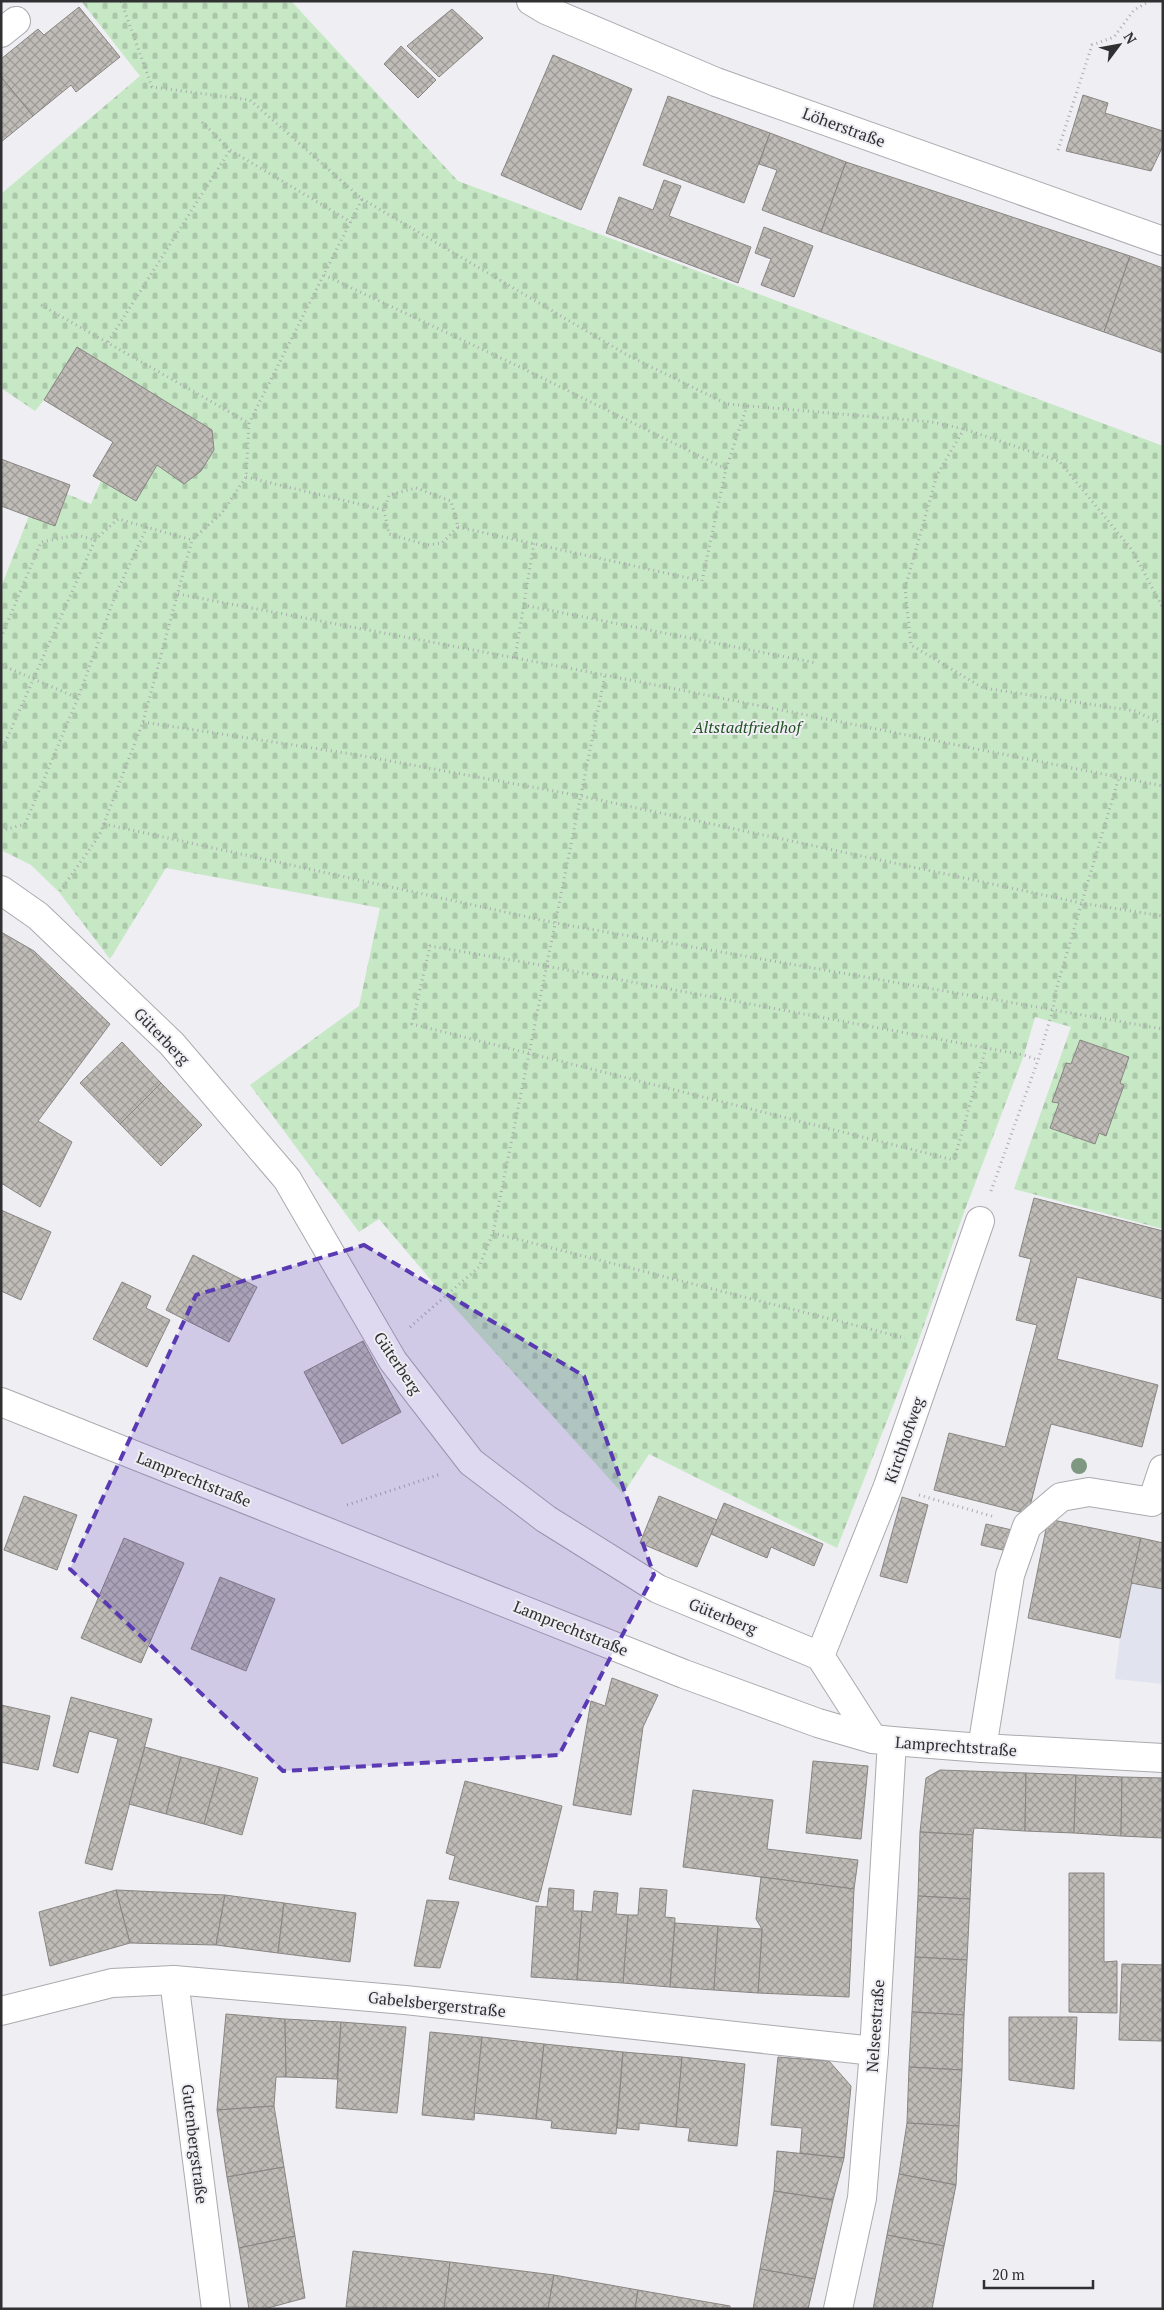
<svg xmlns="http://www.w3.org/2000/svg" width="1164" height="2310" viewBox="0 0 1164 2310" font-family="'PT Serif',serif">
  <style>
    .built { fill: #e1e3ef }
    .cemetery { fill: url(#cemetery-stones) }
    .building { fill: url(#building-cross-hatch); stroke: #888582 }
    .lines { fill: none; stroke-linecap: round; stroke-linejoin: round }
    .minor-casing { stroke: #aaaaaf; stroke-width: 30 }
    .major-casing { stroke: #aaaaaf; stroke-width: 30 }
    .path { stroke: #ababaf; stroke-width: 3; stroke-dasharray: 1 4; stroke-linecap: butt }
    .minor { stroke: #fff; stroke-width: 28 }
    .major { stroke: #fff; stroke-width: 28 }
    .tree { fill: #7e9881 }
    .marked { fill: #5a3ab3; fill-opacity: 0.2; stroke: #5a3ab3; stroke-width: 4; stroke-dasharray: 10 6; stroke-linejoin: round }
    .labels { text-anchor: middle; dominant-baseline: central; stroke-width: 4; stroke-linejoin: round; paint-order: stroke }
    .street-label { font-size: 16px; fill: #303032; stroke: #eeeef3 }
    .park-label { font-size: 16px; font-style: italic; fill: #225223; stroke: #eeeef3 }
  </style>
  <defs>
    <pattern id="cemetery-stones" width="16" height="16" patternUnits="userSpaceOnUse" patternTransform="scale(1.25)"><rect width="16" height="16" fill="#c6e8c4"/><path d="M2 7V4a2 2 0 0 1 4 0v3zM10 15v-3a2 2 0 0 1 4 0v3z" fill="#aac7a9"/></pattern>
    <pattern id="building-cross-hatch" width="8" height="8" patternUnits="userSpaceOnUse" patternTransform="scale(1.25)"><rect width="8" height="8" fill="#bfbcb8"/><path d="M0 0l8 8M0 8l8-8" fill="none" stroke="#9c9996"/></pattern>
  </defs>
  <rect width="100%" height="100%" fill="#eeeef3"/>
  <path class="built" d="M1141 1538 1163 1543V1684L1115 1679 1120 1638Z"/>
  <path class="cemetery" d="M81 1H291L458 181 1163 446V1229L1014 1189 1071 1027 1035 1017 1024 1055 963 1215 918 1342 837 1548 649 1454 623 1494 454 1307 379 1219 359 1232 250 1085 359 1006 380 908 166 868 110 959 59 892 31 865 1 850V587L29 516 55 526 67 494 91 504 101 481 93 476 113 442 44 400 35 411 1 388V194L140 76Z"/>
  <g class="building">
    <path d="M79 7 120 57 76 92 71 85 33 116 1 77V59L38 29 44 35Z"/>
    <path d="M452 9 483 38 439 77 407 46Z"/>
    <path d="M401 46 436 80 418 98 384 64Z"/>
    <path d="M553 55 632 89 581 210 501 175Z"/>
    <path d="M1 77 33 116 1 142Z"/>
    <path d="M1083 95 1108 103 1105 113 1163 131V146L1151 171 1066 151Z"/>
    <path d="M668 96 770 133 744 203 643 165Z"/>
    <path d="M770 133 846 162 821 232 762 210 777 170 759 164Z"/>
    <path d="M846 162 1130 256 1104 332 821 232Z"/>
    <path d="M664 180 681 186 669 216 751 247 738 283 606 233 619 197 653 210Z"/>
    <path d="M764 227 813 246 794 297 761 285 771 259 755 253Z"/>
    <path d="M1130 256 1163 268V353L1104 332Z"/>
    <path d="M77 347 212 430 214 450 201 471 184 484 157 465 136 501 93 476 113 442 44 400Z"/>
    <path d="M1 459 70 485 55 526 1 506Z"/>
    <path d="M1 932 34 951 110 1024 38 1121 72 1142 40 1207 1 1183Z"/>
    <path d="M1080 1040 1129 1057 1120 1083 1124 1085 1106 1136 1099 1133 1095 1144 1050 1128 1059 1103 1052 1102 1066 1063 1071 1064Z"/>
    <path d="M122 1042 161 1083 120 1124 80 1083Z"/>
    <path d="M161 1083 202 1125 161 1166 120 1124Z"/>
    <path d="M1034 1198 1163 1231V1299L1077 1277 1057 1359 1158 1385 1142 1447 1051 1424 1028 1514 934 1490 949 1433 1005 1447 1037 1325 1016 1320 1031 1259 1019 1256Z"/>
    <path d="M1 1210 51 1232 21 1300 1 1291Z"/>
    <path d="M193 1255 257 1287 229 1342 166 1310Z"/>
    <path d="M122 1282 151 1296 146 1308 170 1320 147 1367 93 1339Z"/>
    <path d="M363 1341 401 1412 342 1444 304 1372Z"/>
    <path d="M24 1496 77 1515 57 1570 4 1550Z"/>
    <path d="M659 1496 717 1520 697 1567 640 1543Z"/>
    <path d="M902 1497 928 1505 907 1583 880 1576Z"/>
    <path d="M724 1503 823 1544 814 1566 771 1547 767 1558 711 1534Z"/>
    <path d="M1048 1519 1141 1538 1120 1638 1028 1618Z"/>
    <path d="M986 1524 1012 1530 1007 1551 981 1545Z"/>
    <path d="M124 1538 184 1563 141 1663 81 1638Z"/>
    <path d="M1141 1538 1163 1543V1589L1131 1583Z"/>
    <path d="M220 1577 275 1599 246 1671 191 1649Z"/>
    <path d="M612 1678 658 1695 643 1727 631 1815 573 1805 591 1701 605 1706Z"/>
    <path d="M71 1697 152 1719 112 1870 85 1863 118 1739 89 1731 78 1773 53 1766Z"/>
    <path d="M1 1705 50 1716 38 1770 1 1762Z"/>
    <path d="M145 1747 181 1757 166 1814 129 1804Z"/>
    <path d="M181 1757 220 1767 204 1824 166 1814Z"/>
    <path d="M813 1761 868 1766 861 1839 806 1833Z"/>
    <path d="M220 1767 258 1778 242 1835 204 1824Z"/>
    <path d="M940 1770 1026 1773 1025 1831 974 1828 973 1835 920 1832 926 1778Z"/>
    <path d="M1026 1773 1076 1775 1074 1833 1025 1831Z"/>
    <path d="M1076 1775 1122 1777 1121 1836 1074 1833Z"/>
    <path d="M1122 1777 1163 1778V1838L1121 1836Z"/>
    <path d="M465 1781 562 1806 538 1902 449 1879 455 1856 446 1853Z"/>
    <path d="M693 1790 773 1800 767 1849 858 1860 854 1889 683 1867Z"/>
    <path d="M920 1832 973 1835 970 1899 918 1896Z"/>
    <path d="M1069 1873H1104V1962L1117 1961V2013L1069 2012Z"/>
    <path d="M761 1877 854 1889 849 1997 758 1993 762 1929 756 1919Z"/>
    <path d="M549 1888 574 1890 573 1911H582L577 1980 531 1977 536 1906 547 1907Z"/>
    <path d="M640 1888 667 1890 665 1917 675 1918 670 1987 623 1983 628 1915H638Z"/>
    <path d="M116 1890 225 1895 216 1945 130 1943Z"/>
    <path d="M116 1890 130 1943 50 1966 39 1912Z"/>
    <path d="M594 1891 618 1893 616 1914 628 1915 623 1983 577 1980 582 1911 592 1912Z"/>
    <path d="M225 1895 284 1903 278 1953 216 1945Z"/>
    <path d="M918 1896 970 1899 967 1960 915 1957Z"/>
    <path d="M427 1900 459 1902 440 1968 414 1966Z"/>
    <path d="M284 1903 356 1913 350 1962 278 1953Z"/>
    <path d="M675 1923 718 1926 714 1990 670 1987Z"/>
    <path d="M718 1926 762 1929 758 1993 714 1990Z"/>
    <path d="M915 1957 967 1960 964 2015 912 2012Z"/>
    <path d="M1122 1964 1163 1965V2041L1119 2040Z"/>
    <path d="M912 2012 964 2015 962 2070 909 2067Z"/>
    <path d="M226 2014 285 2019 286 2077H276L274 2106 217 2110Z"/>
    <path d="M1009 2017H1077L1074 2089 1009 2080Z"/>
    <path d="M285 2019 341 2022 337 2079 286 2077Z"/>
    <path d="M341 2022 406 2027 397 2113 336 2108Z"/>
    <path d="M430 2032 482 2037 474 2120 422 2115Z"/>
    <path d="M482 2037 544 2044 536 2119 474 2113Z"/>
    <path d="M544 2044 623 2052 616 2134 551 2128 552 2121 536 2119Z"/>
    <path d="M623 2052 682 2057 676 2127 639 2123V2130L617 2128Z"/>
    <path d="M682 2057 745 2064 737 2146 688 2141 690 2128 676 2127Z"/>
    <path d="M778 2057 829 2061 851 2086 844 2158 800 2153 802 2128 771 2125Z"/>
    <path d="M909 2067 962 2070 959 2126 907 2123Z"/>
    <path d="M274 2106 284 2167 227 2177 217 2110Z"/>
    <path d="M907 2123 959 2126 956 2185 899 2174Z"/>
    <path d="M777 2151 844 2158 833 2200 774 2191Z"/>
    <path d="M284 2167 295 2236 239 2248 227 2177Z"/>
    <path d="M899 2174 956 2185 944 2246 887 2235Z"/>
    <path d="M774 2191 833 2200 815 2279 760 2269Z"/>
    <path d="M887 2235 944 2246 932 2309H873Z"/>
    <path d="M295 2236 305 2298 264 2309H249L239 2248Z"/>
    <path d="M353 2251 450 2262 444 2309 346 2307Z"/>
    <path d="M450 2262 554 2275 548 2309H444Z"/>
    <path d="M760 2269 815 2279 808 2309H753Z"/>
    <path d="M554 2275 638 2290 635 2309H548Z"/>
    <path d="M638 2290 730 2306V2309H635Z"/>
  </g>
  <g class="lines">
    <g class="minor-casing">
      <g id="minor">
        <path d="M1 33 16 21"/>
        <path d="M1 890 38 916 172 1044 287 1179 393 1361 471 1462 546 1519 658 1589 820 1656 873 1739"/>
        <path d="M1 1402 684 1674 818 1723 873 1739 892 1741 982 1748 1163 1758"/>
        <path d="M820 1656 888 1486 980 1221"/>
        <path d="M982 1748 1010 1575 1027 1526 1061 1497 1089 1492 1152 1502 1163 1469"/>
        <path d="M174 1980 216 2309"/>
        <path d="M1 2011 112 1983 174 1980 405 2000 874 2051"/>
        <path d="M838 2309 862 2198 874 2051 892 1741"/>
      </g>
    </g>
    <g class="major-casing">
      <path id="major" d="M531 1 546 10 716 82 1163 241"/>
    </g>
    <g class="path">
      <path d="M202 122 230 150 351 222"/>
      <path d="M1058 150 1092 45 1114 37 1134 10 1150 1"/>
      <path d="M362 199 629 356 727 404 932 422 964 429 1059 461 1132 550 1163 608"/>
      <path d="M324 275 522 368 726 469"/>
      <path d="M41 305 249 423"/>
      <path d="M108 342 230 150"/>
      <path d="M964 429 937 475 905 588 911 645 983 688 1135 711 1163 724"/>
      <path d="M246 477 384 510"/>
      <path d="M416 488 451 501 458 527 442 543 427 545 389 534 384 510 389 495Z"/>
      <path d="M458 527 702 581 726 469 747 406"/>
      <path d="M95 540 118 519 192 540"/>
      <path d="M178 594 605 675 1163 786"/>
      <path d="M523 605 816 663"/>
      <path d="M1 638 41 542 77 535 95 540 1 752"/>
      <path d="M515 658 534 543"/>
      <path d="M1 665 78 698"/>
      <path d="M143 722 352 754 581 796 1081 903 1163 916"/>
      <path d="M104 824 555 923 1163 1029"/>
      <path d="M1 831 25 824 78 698 115 596 147 527"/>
      <path d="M60 891 99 836 143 722 192 540 222 513 246 477 249 423 362 199 250 100 152 87 121 1"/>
      <path d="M986 1048 954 1160 412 1024 430 946 546 966 1024 1055 1038 1060"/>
      <path d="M991 1191 1038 1060 1053 1009 1056 990 1119 777"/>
      <path d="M493 1233 905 1338"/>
      <path d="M410 1327 479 1267 493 1233 605 675"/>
      <path d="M919 1495 995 1517"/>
      <path d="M347 1505 441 1474"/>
    </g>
    <use href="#minor" class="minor"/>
    <use href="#major" class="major"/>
  </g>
  <circle class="tree" cx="1079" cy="1466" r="8"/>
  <path class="marked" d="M364 1245 584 1376 654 1575 559 1755 283 1771 70 1569 196 1295Z"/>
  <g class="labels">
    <g class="street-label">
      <text transform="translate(844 127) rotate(20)">Löherstraße</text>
      <text transform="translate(162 1036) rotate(46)">Güterberg</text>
      <text transform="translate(398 1363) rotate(56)">Güterberg</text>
      <text transform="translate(904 1440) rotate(-71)">Kirchhofweg</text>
      <text transform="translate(194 1479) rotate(22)">Lamprechtstraße</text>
      <text transform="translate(723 1616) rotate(22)">Güterberg</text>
      <text transform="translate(571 1628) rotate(22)">Lamprechtstraße</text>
      <text transform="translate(956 1746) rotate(4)">Lamprechtstraße</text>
      <text transform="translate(437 2004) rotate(6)">Gabelsbergerstraße</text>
      <text transform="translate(875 2026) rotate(-86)">Nelseestraße</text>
      <text transform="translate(195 2144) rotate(83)">Gutenbergstraße</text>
    </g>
    <g class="park-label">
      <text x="747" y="727">Altstadtfriedhof</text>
    </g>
  </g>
  <rect width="1164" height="2310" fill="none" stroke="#303032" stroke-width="5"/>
  <g transform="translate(1119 45) rotate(58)" stroke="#eeeef3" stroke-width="4" paint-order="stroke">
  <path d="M0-4L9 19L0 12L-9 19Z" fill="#303032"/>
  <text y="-8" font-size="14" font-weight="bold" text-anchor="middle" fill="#303032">N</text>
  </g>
  <path d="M984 2280v8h109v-8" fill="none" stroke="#303032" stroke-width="2.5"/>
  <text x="992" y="2280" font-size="15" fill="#303032" stroke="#eeeef3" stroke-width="4" paint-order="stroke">20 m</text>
</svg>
